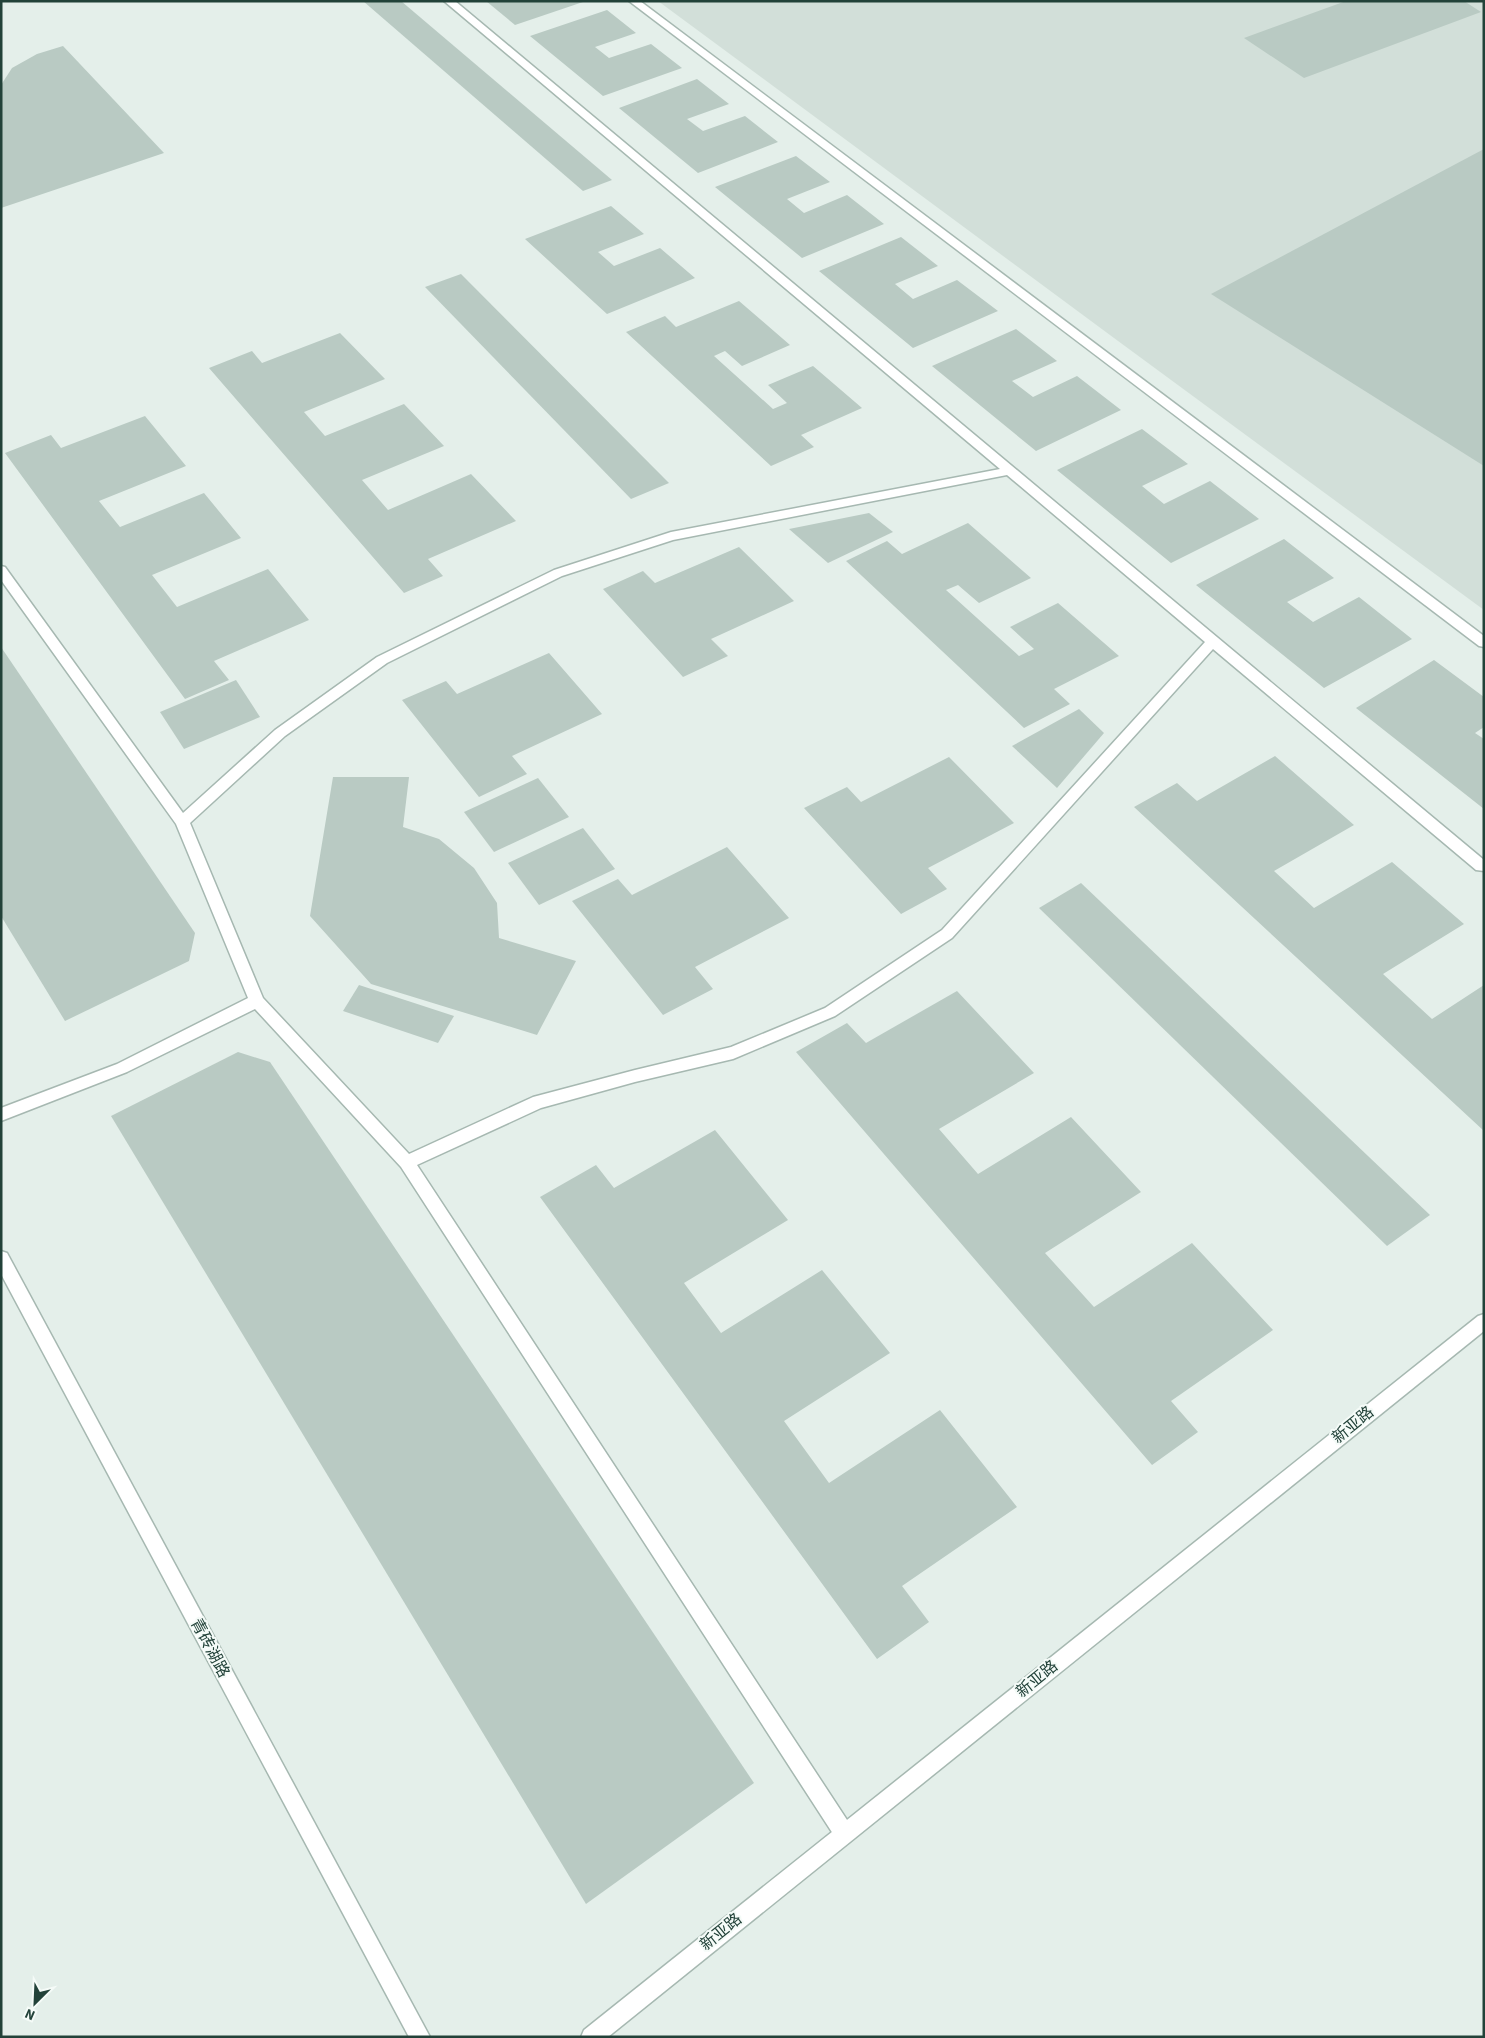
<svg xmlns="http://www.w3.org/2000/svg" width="1485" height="2038" viewBox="0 0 1485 2038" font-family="'Source Sans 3','Noto Sans SC',sans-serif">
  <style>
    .built { fill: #d2dfd9 }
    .building { fill: #b9cac3 }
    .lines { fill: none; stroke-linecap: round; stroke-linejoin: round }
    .service-casing { stroke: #a6b8b1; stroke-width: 3 }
    .minor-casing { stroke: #a6b8b1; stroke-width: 3 }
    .tertiary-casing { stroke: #a6b8b1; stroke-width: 3 }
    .service { fill: #fff; fill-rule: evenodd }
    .minor { fill: #fff; fill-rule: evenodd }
    .tertiary { fill: #fff; fill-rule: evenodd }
    .labels { text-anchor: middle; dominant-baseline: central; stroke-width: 4; stroke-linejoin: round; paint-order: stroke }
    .near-street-label { font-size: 16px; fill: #224239; stroke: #f5fbf8 }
  </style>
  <rect width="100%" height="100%" fill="#e4efea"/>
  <path class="built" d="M658 1H1484V610L1114 338Z"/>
  <g class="building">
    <path d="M363 1H401L612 180 583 191Z"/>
    <path d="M486 1H583V2L515 25Z"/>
    <path d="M1346 1H1464L1481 12 1304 78 1244 38Z"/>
    <path d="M607 10 636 33 595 47 609 58 651 44 682 68 603 96 530 36Z"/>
    <path d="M63 46 164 153 1 208V85L12 68 37 54Z"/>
    <path d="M697 79 729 104 687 119 703 131 745 116 778 142 698 173 619 108Z"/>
    <path d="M1484 149V466L1211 294Z"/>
    <path d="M796 156 830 182 787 199 804 213 847 195 884 224 802 258 715 187Z"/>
    <path d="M611 206 644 234 598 252 614 266 660 248 695 278 607 314 525 239Z"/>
    <path d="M901 237 938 266 895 284 913 299 957 280 998 311 913 348 819 271Z"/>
    <path d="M461 274 669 483 631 499 425 287Z"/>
    <path d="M739 301 790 345 742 366 725 351 714 356 773 409 787 403 768 385 813 366 862 408 801 435 814 447 771 466 626 332 665 316 676 327Z"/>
    <path d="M1016 329 1057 361 1012 381 1033 397 1077 376 1121 410 1036 451 932 366Z"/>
    <path d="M340 333 385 379 304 412 325 436 404 404 444 446 362 480 388 510 471 474 516 521 428 559 443 576 404 593 209 368 252 351 262 363Z"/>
    <path d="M145 416 186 466 99 501 120 527 204 493 241 538 152 575 177 607 268 569 309 620 214 661 229 680 185 699 5 453 51 435 61 448Z"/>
    <path d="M1142 429 1188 464 1142 486 1164 504 1210 481 1259 519 1171 563 1057 470Z"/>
    <path d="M869 513 893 532 828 563 789 529Z"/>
    <path d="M968 523 1031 578 979 603 958 585 946 590 1019 656 1034 649 1010 627 1058 603 1119 656 1054 689 1070 704 1024 728 846 561 887 541 902 554Z"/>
    <path d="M1284 539 1334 578 1287 602 1313 622 1359 597 1412 639 1324 688 1196 585Z"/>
    <path d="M739 547 794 601 711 639 728 656 683 677 603 589 643 571 655 583Z"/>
    <path d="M1 647 195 933 189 961 65 1021 1 916Z"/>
    <path d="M549 653 602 714 512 756 527 774 479 797 402 700 446 681 457 694Z"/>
    <path d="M1434 660 1484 697V727L1475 733 1484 739V809L1356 708Z"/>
    <path d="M236 680 260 717 184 749 160 712Z"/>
    <path d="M1079 709 1104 733 1057 788 1012 746Z"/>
    <path d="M1275 756 1354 825 1274 871 1314 908 1392 862 1464 924 1383 974 1432 1019 1484 985V1131L1134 807 1177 783 1197 801Z"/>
    <path d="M949 757 1014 823 928 868 947 889 901 914 804 808 847 787 861 802Z"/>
    <path d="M333 777H409L403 827 439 839 474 868 497 903 499 938 576 961 537 1035 371 984 310 916Z"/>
    <path d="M538 778 569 817 494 852 464 812Z"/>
    <path d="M583 828 615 869 539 905 508 863Z"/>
    <path d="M727 847 789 918 695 967 713 989 663 1015 572 901 618 879 632 895Z"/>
    <path d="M1081 883 1430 1215 1387 1246 1039 908Z"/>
    <path d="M359 985 454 1016 438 1043 343 1011Z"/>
    <path d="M957 991 1034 1073 939 1129 978 1174 1071 1117 1141 1192 1045 1253 1094 1307 1192 1243 1273 1330 1171 1401 1198 1432 1152 1465 796 1052 847 1023 866 1043Z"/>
    <path d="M238 1052 270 1062 754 1783 586 1904 111 1116Z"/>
    <path d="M715 1130 788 1220 684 1283 721 1333 822 1270 890 1353 784 1421 829 1483 940 1410 1017 1507 902 1586 929 1622 877 1659 540 1197 596 1165 614 1188Z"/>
  </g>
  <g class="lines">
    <g class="service-casing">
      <path id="service" d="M444 1H455L1484 860V871L1476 870 1213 649 952 938 835 1016 733 1059 635 1082 541 1108 417 1165 851 1826 854 1833 851 1840 844 1843 837 1840 401 1167 255 1009 127 1072 1 1121V1108L117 1064 248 998 176 824 1 580V566L5 567 183 813 275 730 377 657 554 570 671 532 1000 469ZM1007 475 1205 642 942 930 825 1008 731 1047 635 1070 533 1097 409 1154 263 998 190 823 285 736 387 663 562 576 673 540Z"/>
    </g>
    <g class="minor-casing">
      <g id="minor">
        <path d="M629 1H640L1484 636V647L1479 646Z"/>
        <path d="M1484 1314V1331L608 2037H581L584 2030 1478 1316Z"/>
      </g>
    </g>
    <g class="tertiary-casing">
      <path id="tertiary" d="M1 1251 7 1253 430 2037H409L1 1274Z"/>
    </g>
    <use href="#service" class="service"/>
    <use href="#minor" class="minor"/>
    <use href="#tertiary" class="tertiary"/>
  </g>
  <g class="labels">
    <g class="near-street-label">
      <text transform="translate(1353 1425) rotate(-39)">新亚路</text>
      <text transform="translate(210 1648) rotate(62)">青砖湖路</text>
      <text transform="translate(1037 1679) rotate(-39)">新亚路</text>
      <text transform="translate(721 1932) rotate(-39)">新亚路</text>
    </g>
  </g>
  <rect width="1485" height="2038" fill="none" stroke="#224239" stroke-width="5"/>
  <g transform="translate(35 2003) rotate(204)" stroke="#f5fbf8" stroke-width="4" paint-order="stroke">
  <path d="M0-4L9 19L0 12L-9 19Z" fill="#224239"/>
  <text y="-8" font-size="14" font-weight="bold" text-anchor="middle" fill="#224239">N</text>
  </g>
</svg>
